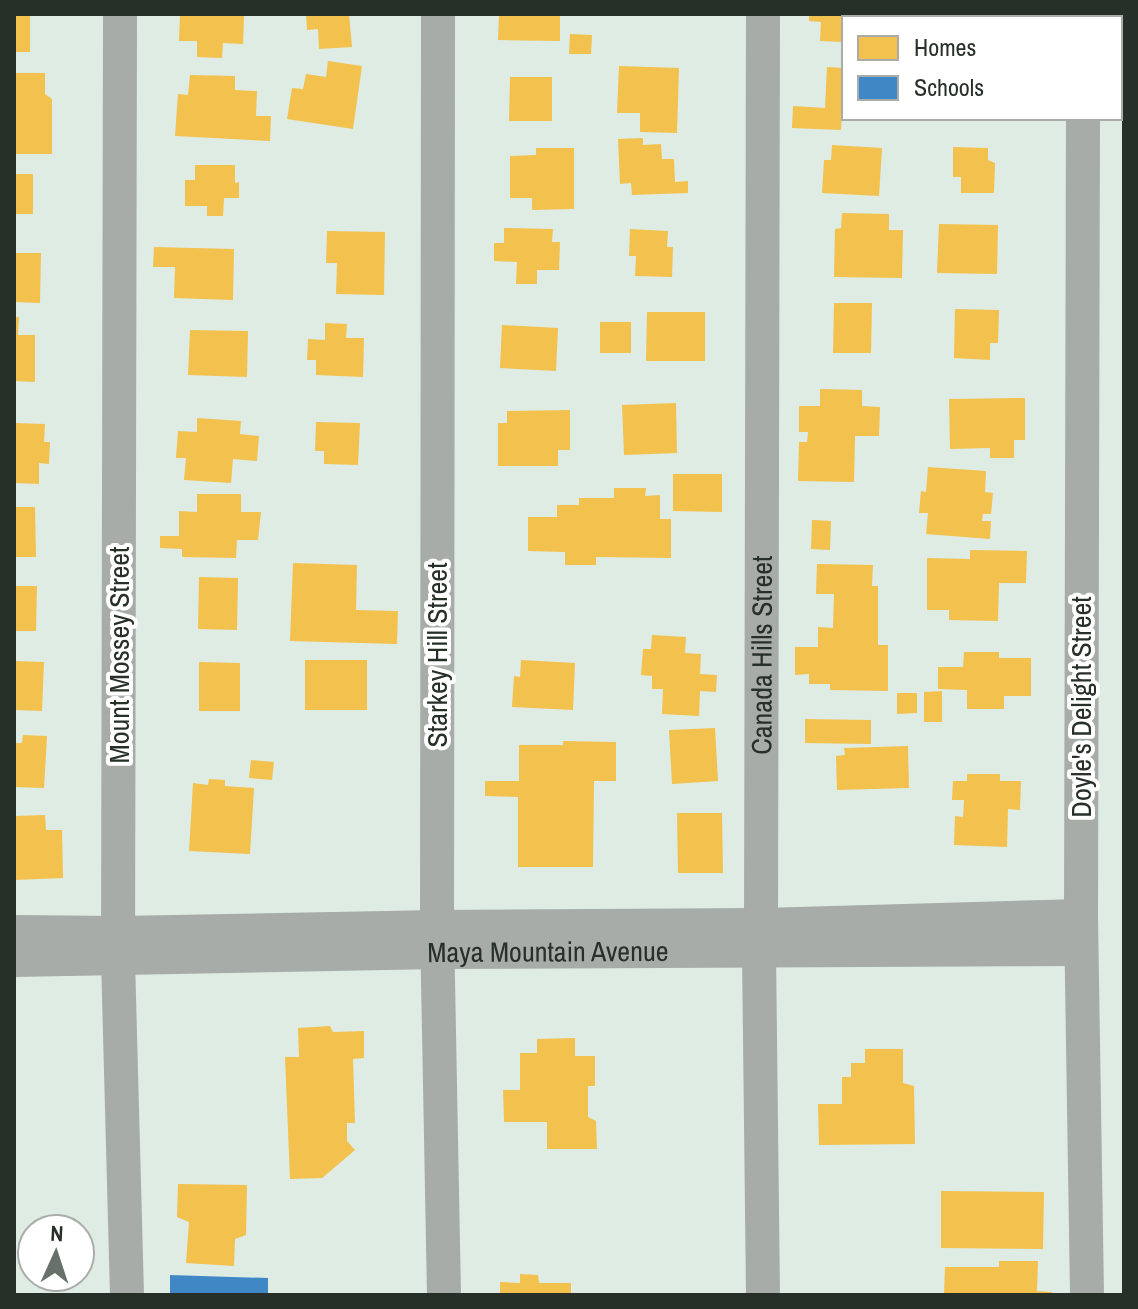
<svg xmlns="http://www.w3.org/2000/svg" width="1138" height="1309" viewBox="0 0 1138 1309" font-family="'Archivo Narrow',sans-serif">
  <style>
    .homes { fill: #f2c14e }
    .schools { fill: #3f88c5 }
    .lines { fill: none; stroke-linecap: round; stroke-linejoin: round }
    .street { stroke: #a7aca8; stroke-width: 34 }
    .labels { text-anchor: middle; dominant-baseline: central; stroke-width: 8; stroke-linejoin: round; paint-order: stroke }
    .street-label { font-size: 28px; fill: #272f29; stroke: #fff }
  </style>
  <rect width="100%" height="100%" fill="#dfece3"/>
  <g class="homes">
    <rect x="14" y="14" width="16" height="38"/>
    <path d="M180 14H234L233 16H244L243 44 223 43 222 58 197 57V41H179Z"/>
    <path d="M306 14H349L352 47 319 49 318 29 307 30Z"/>
    <path d="M499 14H560V41L498 40Z"/>
    <path d="M809 14H888L887 18H844V42L820 41 821 22 809 21Z"/>
    <path d="M940 14H985L984 18H940Z"/>
    <path d="M570 34 592 35 591 54H569Z"/>
    <path d="M328 61 362 66 353 129 287 119 292 88 303 89 306 74 326 77Z"/>
    <path d="M619 66 679 68 677 133 640 132V113H617Z"/>
    <path d="M827 67 844 68V112H842L841 130 792 128 793 106 825 108Z"/>
    <path d="M14 73H45V94L52 99V154H14Z"/>
    <path d="M190 75 235 76V90L257 91 256 116H271L270 141 175 136 178 94 188 95Z"/>
    <path d="M510 77H552V121H509Z"/>
    <path d="M643 138V145L661 144 662 159H674L675 182 688 181V193L632 195 631 183 620 184 618 139Z"/>
    <path d="M832 145 882 148 879 196 822 193 824 160H831Z"/>
    <path d="M953 147 988 148V160L995 163 994 193H961V177H953Z"/>
    <path d="M536 148H574V209L532 210V198H510V156L536 155Z"/>
    <path d="M195 165H235V183L239 182V198H224L223 216H207V206H185V180H195Z"/>
    <rect x="14" y="174" width="19" height="40"/>
    <path d="M842 213 889 214V230H903L902 278 834 277 835 229 841 228Z"/>
    <path d="M939 224 998 225 997 274 937 273Z"/>
    <path d="M504 228 553 229 552 242H560L559 270H537V284H516L517 262 494 261V243H504Z"/>
    <path d="M630 229 668 231 667 247H673L672 277 635 276 636 256H629Z"/>
    <path d="M327 231 385 232 384 295 336 294 337 263H326Z"/>
    <path d="M154 247 234 249 233 300 174 298 175 267H153Z"/>
    <path d="M14 253H41L40 303 14 302Z"/>
    <path d="M834 303H872L871 353H833Z"/>
    <path d="M955 309 999 310 998 343H990V360L954 358Z"/>
    <path d="M647 312H705V361H646Z"/>
    <path d="M14 317H19L18 335H35V382L14 381Z"/>
    <rect x="600" y="322" width="31" height="31"/>
    <path d="M325 323 347 324 346 338H364L363 377 316 375V360H307L308 339 325 340Z"/>
    <path d="M502 325 558 328 556 371 500 368Z"/>
    <path d="M190 330 248 331 247 377 188 375Z"/>
    <path d="M820 389 862 390V406L880 407 879 436H855L854 482 798 481 799 442H807L808 432H799V406H820Z"/>
    <path d="M1025 398V440H1014V458H990V448L950 449 949 399Z"/>
    <path d="M676 403 677 453 624 455 622 405Z"/>
    <path d="M570 410V450H558V466H498V423H507V411Z"/>
    <path d="M197 418 241 421 240 434 259 436 257 461 233 459 231 483 184 480 186 458H176L178 431 197 432Z"/>
    <path d="M316 422 360 423 358 465 324 464V451H315Z"/>
    <path d="M14 423 45 424 44 442H50L49 464 39 463V484L14 483Z"/>
    <path d="M928 467 986 471 985 492 993 493 991 514H983L982 521H991L990 539 926 534 928 513H919L921 491 926 492Z"/>
    <path d="M673 474H722V512L673 511Z"/>
    <path d="M614 488H646L645 496 660 495V519H671V558L596 557V565H565V552L528 551V517H557V505H579V498H614Z"/>
    <path d="M197 494H241V512H261L258 540H237L236 558 182 557V549L160 548V536H179V511L197 512Z"/>
    <path d="M14 507H35L36 557H14Z"/>
    <path d="M812 520 831 521 830 550 811 549Z"/>
    <path d="M970 550 1027 551 1026 583H999L998 621 949 620V610H927V558L970 559Z"/>
    <path d="M293 563 357 565 356 610 398 611 397 644 290 641Z"/>
    <path d="M817 564 873 565 872 586H878V645H888V691L830 690V684H809V674L795 675V647H818V627L833 628 834 594H816Z"/>
    <path d="M199 577 238 578 237 630 198 629Z"/>
    <path d="M14 586H37L36 631H14Z"/>
    <path d="M652 635 686 637 685 653 701 654 700 674 717 675 716 692 700 691 699 716 662 714 663 689H652V676L641 675 643 649H651Z"/>
    <path d="M964 652H999V658H1031V696H1004V709H967V690L938 689V667H963Z"/>
    <rect x="305" y="660" width="62" height="50"/>
    <path d="M521 660 575 663 573 710 512 707 514 676 520 677Z"/>
    <path d="M14 661 44 662 42 711 14 710Z"/>
    <path d="M199 662 240 663V711H199Z"/>
    <path d="M942 691V722H924V692Z"/>
    <path d="M897 693H917V713L897 714Z"/>
    <path d="M805 719 871 720V744L805 743Z"/>
    <path d="M715 728 718 781 672 784 669 730Z"/>
    <path d="M23 735 47 736 44 788 14 787V743H22Z"/>
    <path d="M563 741 616 742V781H594L593 867H518V797L485 796V781H519V745H563Z"/>
    <path d="M908 746 909 788 837 790 836 756 845 755 844 748Z"/>
    <path d="M251 760 274 762 272 780 249 778Z"/>
    <path d="M967 774H1000V781H1021L1020 810 1008 809 1007 847 954 845 955 816 963 817 964 800H952L953 781H967Z"/>
    <path d="M209 779 225 780V786L254 788 250 854 189 851 193 783 208 785Z"/>
    <path d="M677 813H722L723 873H678Z"/>
    <path d="M45 815 46 830H62L63 878 14 880V816Z"/>
    <path d="M330 1026 333 1032 364 1031V1058L353 1059 355 1123H347V1141L355 1150 322 1178 290 1179 285 1057H299L298 1028Z"/>
    <path d="M575 1038V1056H595V1086H588V1117L596 1121 597 1149H547V1122H504L503 1090H520V1053H537V1039Z"/>
    <path d="M865 1049H903V1083L914 1086 915 1144 819 1145 818 1104H842V1077H851V1063H865Z"/>
    <path d="M178 1184 247 1185 246 1235 235 1239 234 1266 186 1263 189 1222 177 1217Z"/>
    <path d="M941 1191 1044 1192 1043 1249 941 1248Z"/>
    <path d="M999 1261H1038L1037 1291 1052 1292V1295H944L945 1267H999Z"/>
    <path d="M520 1274 538 1275 539 1283H571V1295H500V1282L520 1283Z"/>
  </g>
  <path class="schools" d="M170 1275 268 1278V1295H170Z"/>
  <g class="lines">
    <g class="street">
      <path d="M120 14 118 959 127 1295"/>
      <path d="M438 14 437 927 444 1295"/>
      <path d="M1083 18V14"/>
      <path d="M1083 118 1081 916 1087 1295"/>
      <path d="M14 932 119 933 437 927 761 925 1081 916"/>
      <path id="s1" d="M14 960 439 952 1081 949"/>
      <path id="s2" d="M763 1295 759 951 761 925 763 14"/>
    </g>
  </g>
  <g class="labels">
    <g class="street-label">
      <text transform="translate(119 655) rotate(-90)">Mount Mossey Street</text>
      <text transform="translate(437 655) rotate(-90)">Starkey Hill Street</text>
      <text stroke="none"><textPath href="#s2" startOffset="640">Canada Hills Street</textPath></text>
      <text transform="translate(1081 707) rotate(-90)">Doyle's Delight Street</text>
      <text stroke="none"><textPath href="#s1" startOffset="534">Maya Mountain Avenue</textPath></text>
    </g>
  </g>
  <rect width="1138" height="1309" fill="none" stroke="#272f29" stroke-width="32"/>
  <rect x="842" y="16" width="280" height="104" fill="#ffffff" stroke="#a9aca9" stroke-width="2"/>
  <rect x="858" y="36" width="40" height="24" fill="#f2c14e" stroke="#a9aca9" stroke-width="2"/>
  <text x="914" y="56" font-size="24" fill="#272f29">Homes</text>
  <rect x="858" y="76" width="40" height="24" fill="#3f88c5" stroke="#a9aca9" stroke-width="2"/>
  <text x="914" y="96" font-size="24" fill="#272f29">Schools</text>
  <g transform="translate(56 1253) rotate(3)"><circle r="38" fill="#ffffff" stroke="#a9aca9" stroke-width="2"/>
  <path d="M0-6L14 30L0 20L-14 30Z" fill="#67716a"/>
  <text y="-12" font-size="22" font-weight="bold" text-anchor="middle" fill="#272f29">N</text>
  </g>
</svg>
